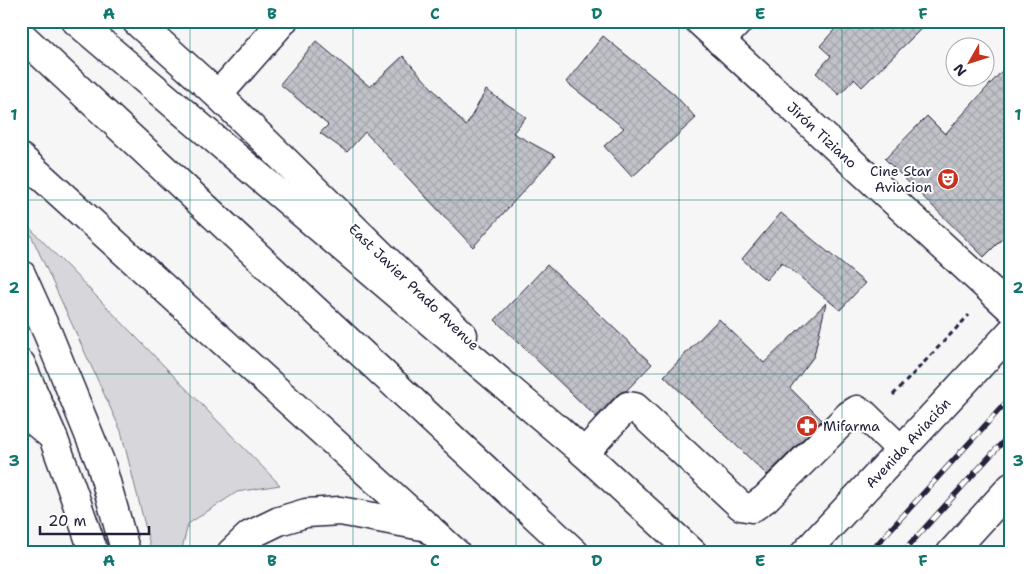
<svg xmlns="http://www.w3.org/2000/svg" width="1032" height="574" viewBox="0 0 1032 574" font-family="'Shantell Sans',sans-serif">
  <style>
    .green { fill: #d7d7db; stroke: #7c7c8b }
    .building { fill: url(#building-cross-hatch); stroke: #22223b }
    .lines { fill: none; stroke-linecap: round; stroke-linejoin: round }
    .minor-casing { stroke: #22223b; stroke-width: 31 }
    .major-casing { stroke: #22223b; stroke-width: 31 }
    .highway-casing { stroke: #22223b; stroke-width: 31 }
    .path { stroke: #22223b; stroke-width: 3; stroke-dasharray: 5 4; stroke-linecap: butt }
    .minor { stroke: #fff; stroke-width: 28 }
    .major { stroke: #fff; stroke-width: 28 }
    .highway { stroke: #fff; stroke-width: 28 }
    .rail-casing { stroke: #22223b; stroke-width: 5.5 }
    .rail { stroke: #fff; stroke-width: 4; stroke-dasharray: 11; stroke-linecap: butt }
    .grid { fill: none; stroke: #0f766e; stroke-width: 1; stroke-opacity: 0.55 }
    .labels { text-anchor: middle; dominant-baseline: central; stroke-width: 4; stroke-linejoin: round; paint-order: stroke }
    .street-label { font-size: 14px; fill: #22223b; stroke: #fff }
    .poi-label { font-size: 14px; fill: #22223b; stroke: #fff; text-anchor: end }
    .neatline { fill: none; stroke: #0f766e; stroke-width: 2 }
    .grid-label { font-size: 16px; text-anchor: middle; font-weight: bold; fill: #0f766e }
  </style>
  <defs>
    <pattern id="building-cross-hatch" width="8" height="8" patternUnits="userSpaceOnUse" patternTransform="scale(1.25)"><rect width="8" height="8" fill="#c2c2c9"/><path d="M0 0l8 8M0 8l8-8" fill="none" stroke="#a6a6ae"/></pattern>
  </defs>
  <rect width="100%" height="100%" fill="#f6f6f7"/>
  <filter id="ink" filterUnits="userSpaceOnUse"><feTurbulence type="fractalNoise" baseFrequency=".02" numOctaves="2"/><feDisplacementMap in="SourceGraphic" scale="10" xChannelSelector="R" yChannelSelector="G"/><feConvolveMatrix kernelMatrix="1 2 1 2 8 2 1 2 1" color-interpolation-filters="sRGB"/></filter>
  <g filter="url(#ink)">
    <path class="green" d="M26 224 280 485 237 492 188 524 181 553H152L121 431Z"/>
    <g class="building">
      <path d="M842 21H929L862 87 854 79 839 95 816 73 831 56 820 46Z"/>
      <path d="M603 36 674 94 696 118 632 177 604 146 624 128 566 82Z"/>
      <path d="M316 41 370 87 403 56 466 126 486 90 526 117 513 133 555 156 473 247 365 132 347 152 320 133 328 125 280 84Z"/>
      <path d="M1011 61V230L984 257 885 159 927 116 945 134Z"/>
      <path d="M781 213 865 283 840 310 782 262 766 280 742 259Z"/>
      <path d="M547 265 652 364 626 391H623L617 395 596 417 495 320Z"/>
      <path d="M826 303 814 356 790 388 822 420 767 475 664 376 719 319 764 363Z"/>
    </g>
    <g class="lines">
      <g class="minor-casing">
        <g id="minor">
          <path d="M699 21 1011 309"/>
          <path d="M720 41 739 21"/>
          <path d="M218 95 283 21"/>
          <path d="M21 410 53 437"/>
          <path d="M584 453 626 408 628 406 635 407 741 506 752 508 765 499 849 415 857 410 865 415 901 450"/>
        </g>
      </g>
      <g class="major-casing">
        <g id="major">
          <path d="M136 21 218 95 463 335"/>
          <path d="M21 364 53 437 74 495 94 553"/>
          <path d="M558 429 693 553"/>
          <path d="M805 553 1011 332"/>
          <path d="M951 553 1011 487"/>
        </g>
      </g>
      <g class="highway-casing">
        <g id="highway">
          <path d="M76 21 575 445"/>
          <path d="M21 35 575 553"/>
          <path d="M21 158 456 553"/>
          <path d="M21 274 48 334 101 464 126 553"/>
          <path d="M231 553 250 535 279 521 306 513 340 511 428 527"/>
        </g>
      </g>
      <path class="path" d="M893 395 969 315"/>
      <use href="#minor" class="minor"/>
      <use href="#major" class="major"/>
      <use href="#highway" class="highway"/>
      <g class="rail-casing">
        <g id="rail">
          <path d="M869 553 1011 397"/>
          <path d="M902 553 1011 433"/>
        </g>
      </g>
      <use href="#rail" class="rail"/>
    </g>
  </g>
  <path class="grid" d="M190 21V553M353 21V553M516 21V553M679 21V553M842 21V553M21 200H1011M21 374H1011"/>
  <defs>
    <g id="theatre-disc" transform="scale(1.125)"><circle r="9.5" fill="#c8321e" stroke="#fff"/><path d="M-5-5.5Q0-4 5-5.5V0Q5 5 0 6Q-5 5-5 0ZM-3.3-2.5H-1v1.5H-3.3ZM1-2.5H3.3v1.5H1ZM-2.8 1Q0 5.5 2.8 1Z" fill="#fff"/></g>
    <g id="pharmacy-disc" transform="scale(1.125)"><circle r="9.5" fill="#c8321e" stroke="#fff"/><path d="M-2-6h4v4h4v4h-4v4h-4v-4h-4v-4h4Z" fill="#fff"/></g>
  </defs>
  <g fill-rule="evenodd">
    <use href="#theatre-disc" x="948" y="179"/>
    <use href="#pharmacy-disc" x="807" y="426"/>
  </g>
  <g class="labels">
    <g class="street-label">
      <text transform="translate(822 135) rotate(43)">Jirón Tiziano</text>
      <text transform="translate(414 287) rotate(44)">East Javier Prado Avenue</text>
      <text transform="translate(908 443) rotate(-47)">Avenida Aviación</text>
    </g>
    <g class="poi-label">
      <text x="932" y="171">Cine Star<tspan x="932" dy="16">Aviacion</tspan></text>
      <text x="823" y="426" text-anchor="start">Mifarma</text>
    </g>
  </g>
  <rect width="1032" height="574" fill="none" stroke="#fff" stroke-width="55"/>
  <g transform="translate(970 62) rotate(231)"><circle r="24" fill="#ffffff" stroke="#a7a7b1"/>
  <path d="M0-4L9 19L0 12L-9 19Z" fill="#c8321e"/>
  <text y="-8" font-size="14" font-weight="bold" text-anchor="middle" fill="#22223b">N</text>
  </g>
  <path d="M40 526v8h109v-8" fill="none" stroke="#22223b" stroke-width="2.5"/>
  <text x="48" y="526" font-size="15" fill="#22223b" stroke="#ffffff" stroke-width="4" paint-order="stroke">20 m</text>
  <rect x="28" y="28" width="976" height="518" class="neatline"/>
  <g class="grid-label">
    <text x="109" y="19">A</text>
    <text x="272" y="19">B</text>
    <text x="435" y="19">C</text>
    <text x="597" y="19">D</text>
    <text x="760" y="19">E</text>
    <text x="923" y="19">F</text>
    <text x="14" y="120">1</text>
    <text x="1018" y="120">1</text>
    <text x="14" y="293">2</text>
    <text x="1018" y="293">2</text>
    <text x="14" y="466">3</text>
    <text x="1018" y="466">3</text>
    <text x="109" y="566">A</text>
    <text x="272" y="566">B</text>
    <text x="435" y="566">C</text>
    <text x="597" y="566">D</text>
    <text x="760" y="566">E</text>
    <text x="923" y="566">F</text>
  </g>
</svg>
